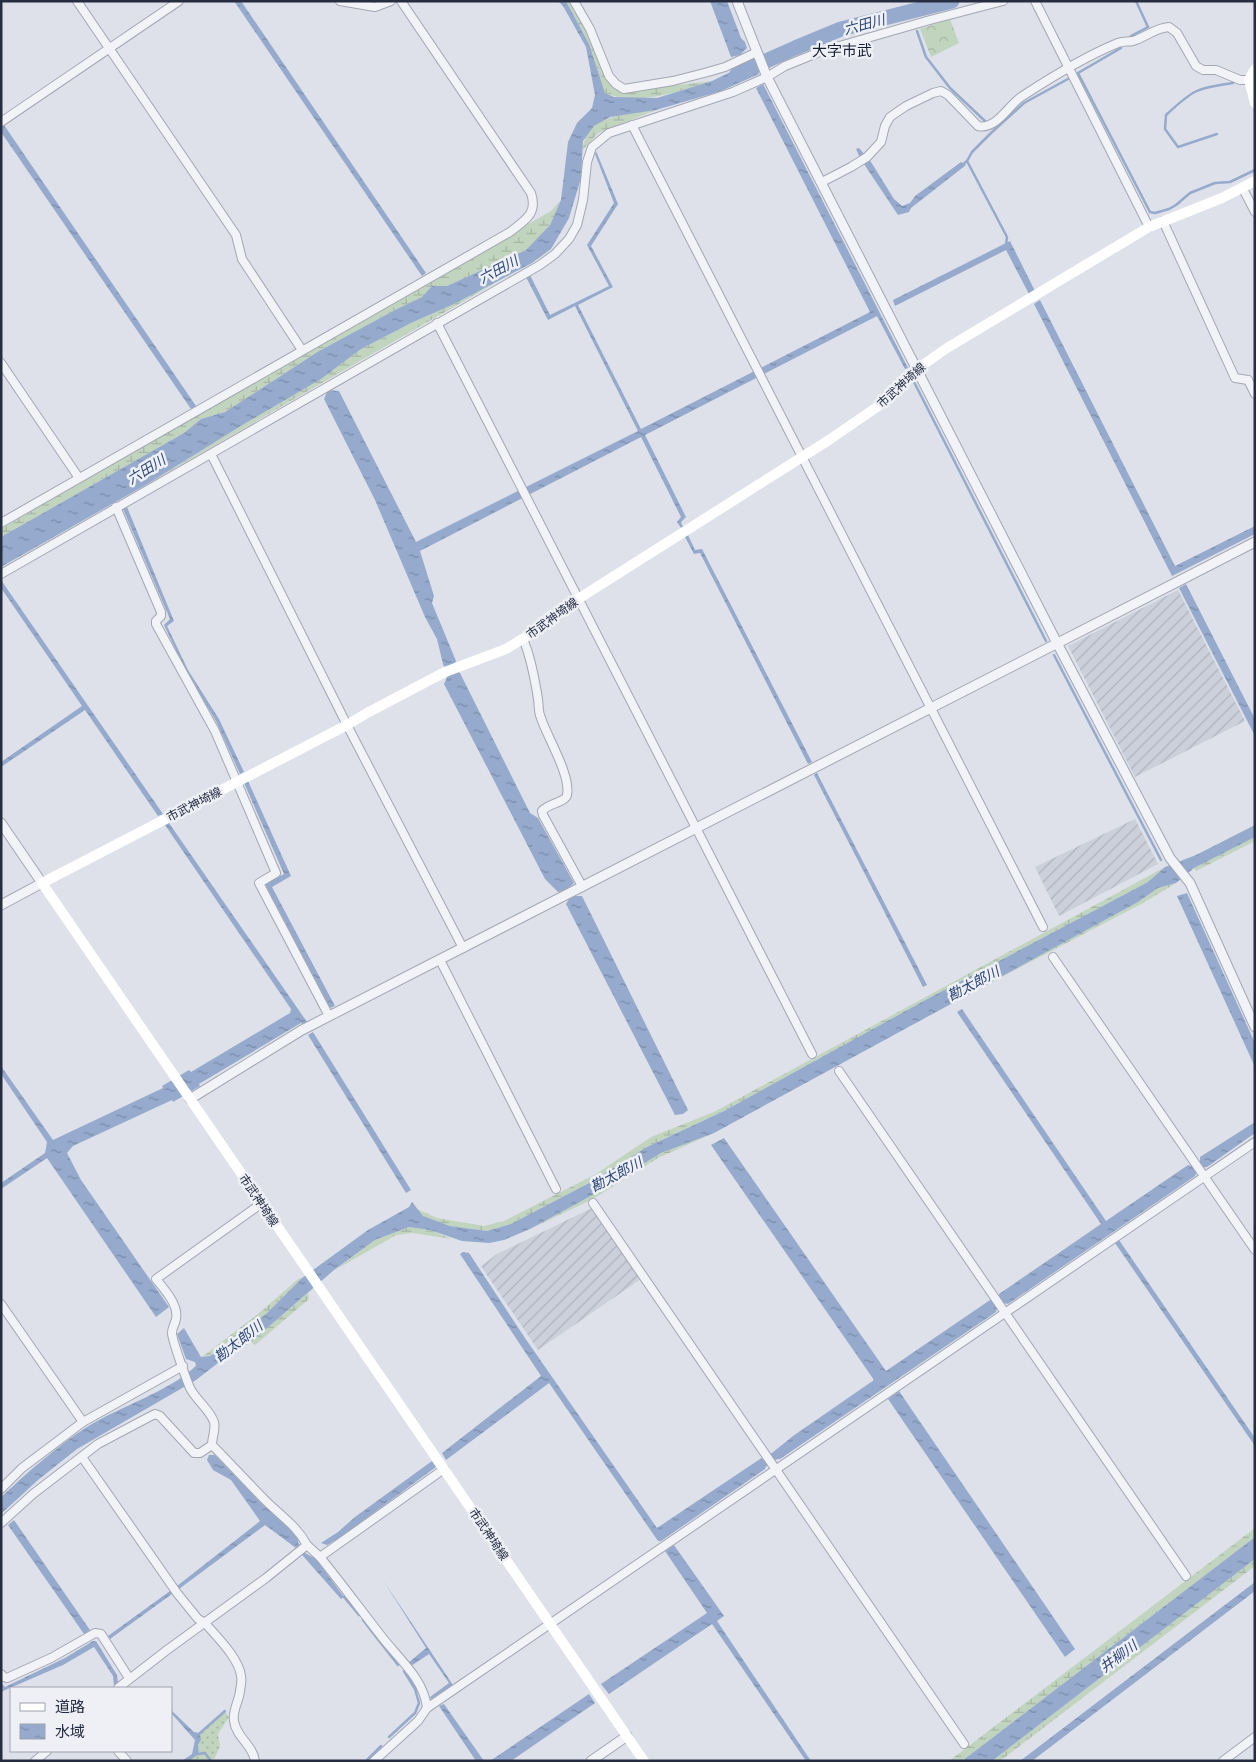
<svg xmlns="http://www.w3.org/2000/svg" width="1256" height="1762" viewBox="0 0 1256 1762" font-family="'Golos Text','Noto Sans JP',sans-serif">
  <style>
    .industrial { fill: url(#industrial-furrows) }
    .grass { fill: url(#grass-dots) }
    .forest { fill: url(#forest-crowns) }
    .wetland { fill: url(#wetland-marsh) }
    .water { fill: url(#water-ripples) }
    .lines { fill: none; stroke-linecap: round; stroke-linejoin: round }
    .stream { stroke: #95aacd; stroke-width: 2.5 }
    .river { stroke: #95aacd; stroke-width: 15 }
    .minor-casing { stroke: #a3a7b3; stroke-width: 10 }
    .tertiary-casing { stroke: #a3a7b3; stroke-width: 11 }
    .minor { stroke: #f1f3f7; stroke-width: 8 }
    .tertiary { stroke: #f1f3f7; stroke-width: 9 }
    .secondary { stroke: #fff; stroke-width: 10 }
    .labels { text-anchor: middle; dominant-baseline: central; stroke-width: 5; stroke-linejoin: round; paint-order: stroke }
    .street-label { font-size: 12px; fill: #262d41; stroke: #eef0f6 }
    .water-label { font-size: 14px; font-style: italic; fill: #2c4679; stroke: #eef0f6 }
    .quarter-label { font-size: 15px; fill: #181e32; stroke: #eef0f6 }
  </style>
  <defs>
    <pattern id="industrial-furrows" width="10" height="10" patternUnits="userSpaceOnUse" patternTransform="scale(1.25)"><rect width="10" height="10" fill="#ccd0db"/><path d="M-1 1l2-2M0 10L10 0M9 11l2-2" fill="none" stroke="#afb3bd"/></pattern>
    <pattern id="grass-dots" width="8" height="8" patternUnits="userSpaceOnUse" patternTransform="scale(1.25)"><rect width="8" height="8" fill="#c1d4be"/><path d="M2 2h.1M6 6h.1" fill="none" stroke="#a6b6a4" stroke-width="1.8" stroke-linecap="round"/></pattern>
    <pattern id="forest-crowns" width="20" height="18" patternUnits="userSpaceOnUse" patternTransform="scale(1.25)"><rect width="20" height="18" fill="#c1d4be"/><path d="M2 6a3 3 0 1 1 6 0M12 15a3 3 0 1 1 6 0" fill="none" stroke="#a6b6a4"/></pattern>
    <pattern id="wetland-marsh" width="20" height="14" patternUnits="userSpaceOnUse" patternTransform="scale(1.25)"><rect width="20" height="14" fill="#c1d4be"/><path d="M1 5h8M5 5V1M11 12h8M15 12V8" fill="none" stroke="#a6b6a4"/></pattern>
    <pattern id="water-ripples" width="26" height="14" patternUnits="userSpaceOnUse" patternTransform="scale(1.25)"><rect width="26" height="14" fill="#95aacd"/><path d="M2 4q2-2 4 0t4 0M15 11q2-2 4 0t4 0" fill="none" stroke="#798ba8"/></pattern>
  </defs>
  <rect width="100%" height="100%" fill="#dee1e9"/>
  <g class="industrial">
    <path d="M1178 590 1245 721 1135 777 1068 646Z"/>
    <path d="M1135 819 1158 864 1059 916 1035 867Z"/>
    <path d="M592 1208 641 1279 538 1350 481 1266 497 1254Z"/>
  </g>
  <path class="grass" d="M225 1711 229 1717 218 1734 220 1747 214 1759 189 1761 199 1754 198 1745 201 1740 200 1733Z"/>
  <path class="forest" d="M950 19 959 43 931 57 920 29Z"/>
  <g class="wetland">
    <path d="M566 1H570L587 28 606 79 621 92 712 81C679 91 639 107 605 93L589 44Z"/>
    <path d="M656 110 598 133 583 150C585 114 629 114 656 110Z"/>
    <path d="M561 200 550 225 526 250 447 286H432L422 297 395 310 319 351 225 412 201 419 184 433 1 537V529L551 211Z"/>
    <path d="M523 267 149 483 244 424 321 379 361 349 411 323 454 304Z"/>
    <path d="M1255 837V841L1196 871 1194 868Z"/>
    <path d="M1165 867 1148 882 931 997 724 1111 647 1147 591 1182 511 1224 487 1231 450 1226 422 1216 417 1209 437 1218 484 1226 504 1221 596 1174 651 1137 714 1112Z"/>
    <path d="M1176 883 1143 903 954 1002 1138 902 1158 888Z"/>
    <path d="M714 1133 658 1158 593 1199 530 1229 598 1192 661 1153Z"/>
    <path d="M409 1227 430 1230 452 1239 413 1233 396 1235 335 1270 375 1240Z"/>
    <path d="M302 1278 266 1314 209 1356 202 1357 258 1314 298 1279Z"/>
    <path d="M308 1293 309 1299 255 1345 251 1342Z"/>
    <path d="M1255 1528V1537L962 1761H949Z"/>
    <path d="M1255 1559V1566L1000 1761H992Z"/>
  </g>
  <g class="water">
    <path d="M234 1H241L426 273 422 276Z"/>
    <path d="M558 1H566L567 3 589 44 605 93 614 97 657 98 712 81 753 61 759 74 721 91 656 110 610 117 594 126 583 141 581 178 569 218 551 249 532 263 454 304 411 323 361 349 321 379 244 424 149 483 1 567V537L184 433 201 419 225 412 319 351 395 310 422 297 432 286H447L526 250 550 225 561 200 568 142 577 123 592 108 595 95 586 47 563 6Z"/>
    <path d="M710 1H727L741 38 745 42 747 48 740 55 731 57Z"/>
    <path d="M763 84 908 368 905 369 877 316 645 435 686 517 681 522 683 527 681 528 677 522 681 517 641 437 420 551 434 596 432 603 456 661 454 665 457 671 460 673 530 813 538 818 574 883 569 888 574 896H582L688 1110 683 1114 675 1115 566 904 569 899 564 891 558 892 545 879 444 684 448 675 443 664 437 639 425 617 375 500 324 399 328 390 339 391 416 542 638 431 575 306 548 320 526 277 530 275 550 315 609 286 587 245 614 203 595 154 596 151 618 204 591 246 613 287 578 305 641 429 870 312 756 88Z"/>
    <path d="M4 125 196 406 191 409 1 132V127Z"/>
    <path d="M859 148 871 162 894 199 902 206 910 203 915 196 961 162 966 165 911 208 909 212 898 215 860 158 856 149Z"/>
    <path d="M1010 241 1035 291 1029 294 1006 250 895 306 893 300Z"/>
    <path d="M1040 300 1175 566 1255 526V534L1172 576 1034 304Z"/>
    <path d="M127 507 174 621 167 626 188 670 219 719 244 772 240 774 216 721 185 669 164 625 170 619 123 509Z"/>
    <path d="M688 535 695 550 702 549 812 762 808 764 700 553 694 554 685 537Z"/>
    <path d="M1 580 163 814 158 816 85 710 1 767V762L82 706 1 588Z"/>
    <path d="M1186 584 1255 719V736L1179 588Z"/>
    <path d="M817 773 927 985 923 987 814 775Z"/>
    <path d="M248 781 291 876 272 887 335 1006 330 1008 265 884 284 874 244 783Z"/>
    <path d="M169 823 307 1022 303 1025 301 1023 199 1084 200 1086 173 1102 172 1100 73 1146 67 1153 81 1180 169 1307 156 1317 47 1158 1 1189V1183L45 1153 47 1142 1 1074V1066L53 1140 163 1088 162 1086 189 1070 191 1072 290 1013 291 1009 165 825Z"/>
    <path d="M1255 825V837L1194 868 1176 883 1158 888 1138 902 714 1133 661 1153 598 1192 530 1229 504 1240 489 1243 462 1241 430 1230 409 1227 375 1240 334 1270 251 1342 231 1353 196 1380 77 1449 38 1480 1 1514V1497C27 1473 57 1446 87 1427 122 1405 165 1394 196 1366L195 1362 186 1359 177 1334 184 1328 201 1357 210 1356 266 1314 302 1278 368 1230 409 1207 412 1202 423 1216 450 1226 487 1231 511 1224 591 1182 647 1147 724 1111 931 997 1148 882 1165 867 1196 855Z"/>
    <path d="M1187 893 1255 1043V1067L1177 896Z"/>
    <path d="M962 1009 1106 1221 1188 1165 1192 1166 1200 1161V1157L1255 1122V1133L1207 1167C1202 1167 1197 1171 1195 1176L1008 1304 1004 1303 997 1308 996 1312 780 1459C773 1459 767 1463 765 1469L661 1541H658L549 1383 446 1460 442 1453 541 1376 460 1254 463 1252 469 1253 525 1338 657 1528 760 1459 772 1453 793 1436 874 1380 711 1145 724 1138 886 1371 990 1300 992 1301 999 1296V1294L1101 1224 957 1012Z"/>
    <path d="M313 1032 411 1190 406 1193 308 1035Z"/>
    <path d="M1119 1240 1255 1438V1446L1115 1243Z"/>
    <path d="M899 1391 1075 1649 1065 1657 888 1399Z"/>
    <path d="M209 1455H215L263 1505 293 1530 298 1540 299 1546 305 1553 316 1559 344 1597 341 1599 296 1548 265 1525 179 1589 177 1586 260 1521 231 1480 213 1470 207 1460Z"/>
    <path d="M432 1461 436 1467 341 1537 327 1545 321 1543 338 1532 355 1517Z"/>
    <path d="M14 1520 90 1630 84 1634 8 1525Z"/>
    <path d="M1255 1537V1559L992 1761H962Z"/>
    <path d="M674 1545 724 1616 717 1621 811 1761H806L712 1624 609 1694 601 1684 707 1613 665 1551Z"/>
    <path d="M383 1580 453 1685 431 1699 430 1697 449 1683 429 1654 411 1666 408 1663 426 1648Z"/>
    <path d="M1255 1582V1591L1032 1761H1020Z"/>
    <path d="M170 1591 172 1594 110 1639 108 1636Z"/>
    <path d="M93 1641H96L117 1675 118 1683 114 1686 113 1676 94 1647 63 1665 3 1691 1 1694V1683L5 1687 65 1658Z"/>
    <path d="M589 1694 595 1703 511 1761H490Z"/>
    <path d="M444 1704 484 1761H476L439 1706Z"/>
    <path d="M171 1710 194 1732 200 1733 201 1740 198 1745 199 1754 189 1761H182L192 1754 195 1740 171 1713Z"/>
  </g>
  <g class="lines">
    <g class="stream">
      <path d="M917 31 926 57 950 88 986 122"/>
      <path d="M1131 36 1148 27 1136 1"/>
      <path d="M1121 48 1078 73 1150 212 1155 213 1169 209 1176 205 1190 193 1215 183 1230 182 1255 170"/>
      <path d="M1217 134 1178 147 1165 129 1166 115C1193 90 1196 88 1233 83"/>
      <path d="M967 161 1007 237 1006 245"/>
      <path d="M962 165 967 161 972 152 991 133 1024 103 1068 79"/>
      <path d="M913 380 1046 641"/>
      <path d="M1054 655 1161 860"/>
      <path d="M344 1597 359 1615"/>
      <path d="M363 1620 398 1665"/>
      <path d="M200 1733 225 1711"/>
      <path d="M389 1737 415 1713 419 1703 415 1689 404 1671"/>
      <path d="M199 1754 205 1753 211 1761"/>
      <path d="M366 1761 381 1746"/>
    </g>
    <path class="river" d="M737 74 795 48 841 29 952 1"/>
    <g class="minor-casing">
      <g id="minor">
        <path d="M77 1 236 235 242 259 302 350"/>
        <path d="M340 1 375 7 391 1"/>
        <path d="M574 1 590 29 609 76 616 84 624 89 673 81 708 72 725 67 757 52"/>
        <path d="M1035 1 1149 227"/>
        <path d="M1 122 179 1"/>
        <path d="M632 125 1043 927"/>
        <path d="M822 182 851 167 867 157 881 142 885 126 890 117 906 106 933 93 941 91 948 95 978 126C996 130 1008 106 1021 97 1050 78 1086 56 1118 43 1123 41 1128 42 1133 41 1146 37 1155 28 1169 27L1177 33 1196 66 1203 70H1216L1240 80H1249"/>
        <path d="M1243 189 1255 212"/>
        <path d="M1163 221 1235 378 1248 380"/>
        <path d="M437 323 812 1054"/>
        <path d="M1 363 79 478"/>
        <path d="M1248 380 1255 394"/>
        <path d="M211 454 347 725 463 948"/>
        <path d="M116 507 161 612V616L156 621V624L215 731 276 873 259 883 329 1016"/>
        <path d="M1 523 510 232C525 220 538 214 531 193L401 1"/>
        <path d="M1 574 540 265 555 254 569 239 577 225 583 200 587 162 592 147 609 133 733 92 767 77 785 66 822 51 930 20 1003 1"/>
        <path d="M523 639C531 657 535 680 538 699 539 705 538 712 541 718 547 737 571 775 567 795 566 802 547 804 542 811L543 815 582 886"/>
        <path d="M1053 957 1255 1250"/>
        <path d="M440 960 556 1189"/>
        <path d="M839 1071 1186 1576"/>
        <path d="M262 1203 156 1279C164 1289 179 1305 176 1319 175 1324 172 1328 172 1333 172 1340 187 1381 190 1388 196 1400 210 1410 214 1422 216 1429 212 1437 212 1445 230 1463 247 1482 266 1501 281 1516 297 1526 307 1545"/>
        <path d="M593 1203 964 1744"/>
        <path d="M1 1304 83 1422"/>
        <path d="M82 1457 177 1593 198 1619 204 1622C216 1636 239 1658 241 1676 242 1681 241 1686 240 1691 239 1701 232 1711 234 1721 236 1737 253 1745 255 1761"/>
        <path d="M1 1489 22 1468 83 1422 183 1366"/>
        <path d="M1 1523 33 1494 98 1444 149 1417 155 1414 160 1416 194 1453H200L212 1445"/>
        <path d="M320 1557C341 1583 361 1610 382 1637 399 1659 424 1679 427 1708"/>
        <path d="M1 1674 4 1677 7 1678 51 1658 95 1633 101 1634 129 1678"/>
        <path d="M118 1688 167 1650 266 1578 307 1545 320 1557 444 1469"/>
        <path d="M118 1751 127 1761"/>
        <path d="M35 1761 47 1751"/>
        <path d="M374 1761 418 1721 427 1708 1255 1142"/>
        <path d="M1223 1761 1255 1737"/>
      </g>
    </g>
    <g class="tertiary-casing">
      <g id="tertiary">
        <path d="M737 1 767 77 1057 643 1170 858 1190 883 1255 1027"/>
        <path d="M1 823 42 883 1 905"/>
        <path d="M190 1099 302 1030 1255 542"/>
        <path d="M591 1761 627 1736"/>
      </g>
    </g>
    <use href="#minor" class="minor"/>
    <use href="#tertiary" class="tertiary"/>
    <g class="secondary">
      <path d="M1255 69 1249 80 1255 103"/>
      <path d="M644 1761 42 883 347 725 367 713 445 672 506 649 540 628 578 599 829 440 890 398 903 380 917 369 947 348 1149 227 1222 198 1255 181"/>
    </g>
  </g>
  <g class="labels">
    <g class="street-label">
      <text transform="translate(901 385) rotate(-42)">市武神埼線</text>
      <text transform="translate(552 618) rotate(-36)">市武神埼線</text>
      <text transform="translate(194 804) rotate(-27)">市武神埼線</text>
      <text transform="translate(259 1200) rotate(56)">市武神埼線</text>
      <text transform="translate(489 1534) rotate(56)">市武神埼線</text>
    </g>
    <g class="water-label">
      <text transform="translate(864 24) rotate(-15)">六田川</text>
      <text transform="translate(498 269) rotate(-28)">六田川</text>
      <text transform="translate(146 469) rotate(-32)">六田川</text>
      <text transform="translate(973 983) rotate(-28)">勘太郎川</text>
      <text transform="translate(616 1174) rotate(-28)">勘太郎川</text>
      <text transform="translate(238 1341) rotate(-38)">勘太郎川</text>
      <text transform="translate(1118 1656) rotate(-37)">井柳川</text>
    </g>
    <g class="quarter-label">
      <text x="842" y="50">大字市武</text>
    </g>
  </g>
  <rect width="1256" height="1762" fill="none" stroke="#262d41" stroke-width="5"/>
  <rect x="10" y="1687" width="162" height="65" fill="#eef0f6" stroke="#9ea2ae"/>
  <rect x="20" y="1703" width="25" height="8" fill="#ffffff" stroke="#9ea2ae"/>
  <text x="55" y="1712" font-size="15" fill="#262d41">道路</text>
  <rect x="20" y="1724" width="25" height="15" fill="url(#water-ripples)" stroke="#9ea2ae"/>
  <text x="55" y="1737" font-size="15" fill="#262d41">水域</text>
</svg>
